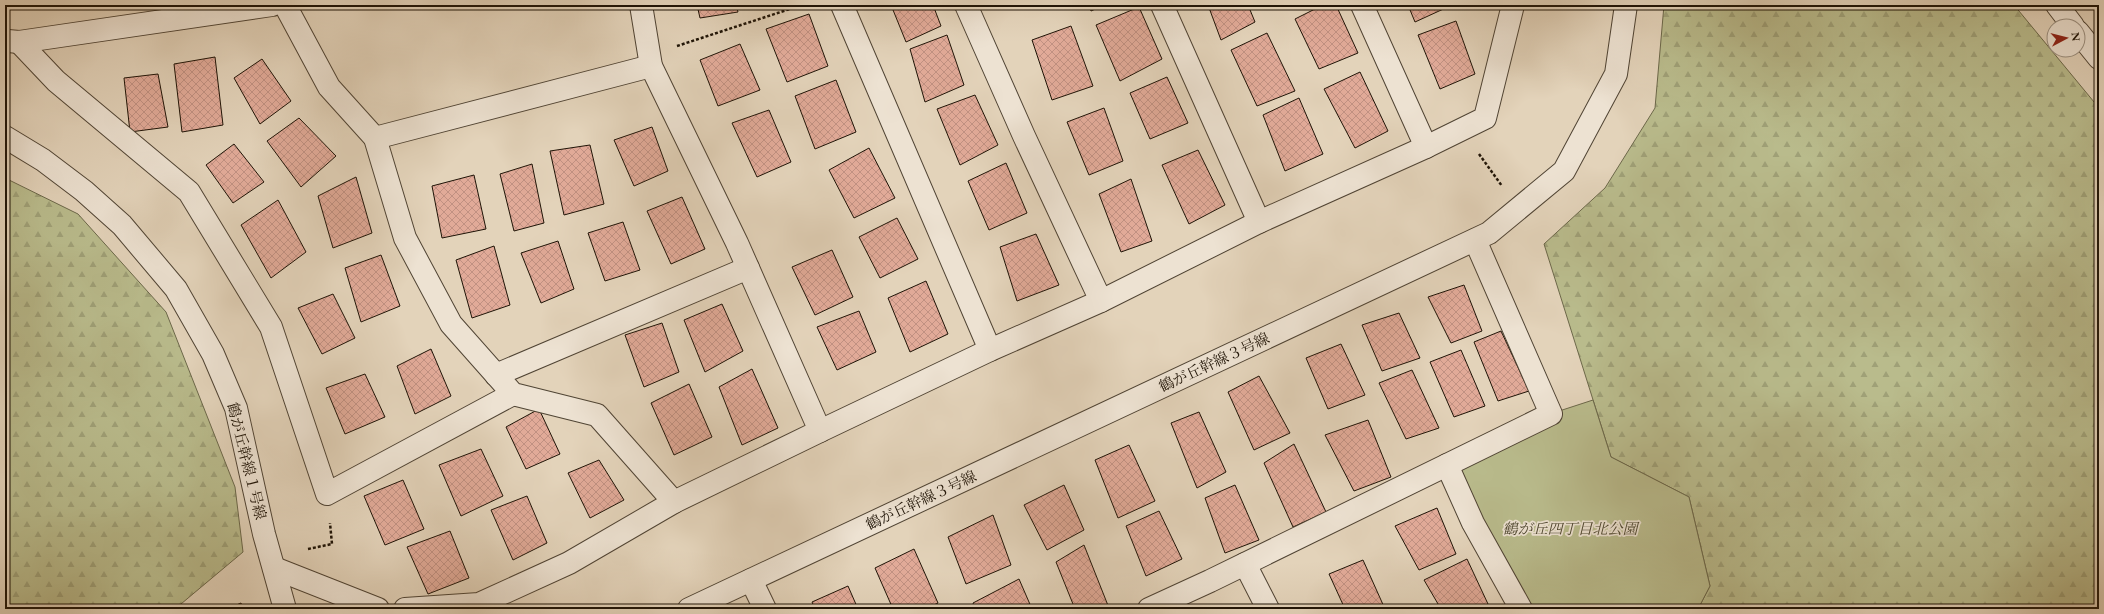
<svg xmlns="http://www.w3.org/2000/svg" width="2104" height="614" viewBox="0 0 2104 614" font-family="'EB Garamond','Noto Serif JP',serif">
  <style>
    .forest { fill: url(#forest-firs); stroke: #6c684a }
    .green { fill: #b9bb8c; stroke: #6c684a }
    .building { fill: url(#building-cross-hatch); stroke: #1f1407 }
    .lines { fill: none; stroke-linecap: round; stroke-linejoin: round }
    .minor-casing { stroke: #504434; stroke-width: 24 }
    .path { stroke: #1f1407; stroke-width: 2.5; stroke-dasharray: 3 2; stroke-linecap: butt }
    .minor { stroke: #ede2d2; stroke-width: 22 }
    .labels { text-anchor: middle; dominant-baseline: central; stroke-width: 3.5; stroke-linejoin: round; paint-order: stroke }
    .street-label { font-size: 15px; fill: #1f1407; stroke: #ede2d2 }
    .park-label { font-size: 15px; font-style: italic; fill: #4d462f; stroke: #ede2d2 }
  </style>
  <defs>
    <pattern id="forest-firs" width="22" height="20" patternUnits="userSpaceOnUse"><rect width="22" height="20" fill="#b9bb8c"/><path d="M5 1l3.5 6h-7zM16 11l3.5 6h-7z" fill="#9fa077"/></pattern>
    <pattern id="building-cross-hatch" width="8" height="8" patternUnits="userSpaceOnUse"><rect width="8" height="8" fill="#e1aa98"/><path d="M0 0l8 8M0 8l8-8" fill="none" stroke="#c19182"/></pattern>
  </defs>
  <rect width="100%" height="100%" fill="#e3d3ba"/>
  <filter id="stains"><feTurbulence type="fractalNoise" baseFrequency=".005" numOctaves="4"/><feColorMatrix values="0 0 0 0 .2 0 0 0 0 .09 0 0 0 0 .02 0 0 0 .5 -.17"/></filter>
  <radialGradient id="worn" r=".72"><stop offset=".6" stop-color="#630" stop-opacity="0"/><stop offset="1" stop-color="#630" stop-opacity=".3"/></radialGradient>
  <g class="forest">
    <path d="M1664 5H2014L2099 108V609H1698L1710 586 1689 497 1611 457 1544 244 1605 188 1655 108Z"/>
    <path d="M5 178 78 214 166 312 235 487 243 552 175 609H5Z"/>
  </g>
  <path class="green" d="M1593 400 1611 457 1689 497 1710 586 1698 609H1521L1447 465 1550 414Z"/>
  <g class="building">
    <path d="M697 5H736L738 12 700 18Z"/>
    <path d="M891 5H933L941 26 906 42Z"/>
    <path d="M1089 5H1104L1091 11Z"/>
    <path d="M1208 5H1248L1255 22 1221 40Z"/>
    <path d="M1323 5H1336L1358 53 1319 69 1295 19Z"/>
    <path d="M1408 5H1449L1450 6 1415 22Z"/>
    <path d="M1139 7 1162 59 1120 81 1096 25Z"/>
    <path d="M809 14 828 66 787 82 766 29Z"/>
    <path d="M1456 21 1475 74 1440 89 1418 35Z"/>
    <path d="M1071 26 1093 86 1052 100 1032 40Z"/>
    <path d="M1267 33 1295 91 1257 106 1231 50Z"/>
    <path d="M947 35 964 85 925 102 910 49Z"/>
    <path d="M740 44 760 90 718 106 700 60Z"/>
    <path d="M215 57 223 125 182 132 174 64Z"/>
    <path d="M262 59 291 101 260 124 234 78Z"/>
    <path d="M1360 72 1388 131 1355 148 1324 89Z"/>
    <path d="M158 74 168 127 130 132 124 78Z"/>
    <path d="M1167 77 1188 123 1150 139 1130 93Z"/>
    <path d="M836 80 856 132 815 149 795 96Z"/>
    <path d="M975 95 998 145 960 165 937 109Z"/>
    <path d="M1299 98 1323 154 1285 171 1263 115Z"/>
    <path d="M1104 108 1123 161 1089 175 1067 122Z"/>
    <path d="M769 110 791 162 757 177 732 123Z"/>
    <path d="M299 118 336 156 301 187 267 141Z"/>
    <path d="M652 127 668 171 634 186 614 140Z"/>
    <path d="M234 144 264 182 233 203 206 165Z"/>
    <path d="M590 145 604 204 564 215 550 151Z"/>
    <path d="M869 148 895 198 854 218 829 170Z"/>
    <path d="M1198 150 1225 205 1189 224 1162 165Z"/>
    <path d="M1006 163 1027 213 989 230 968 181Z"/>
    <path d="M532 164 544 223 514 231 500 174Z"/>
    <path d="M474 175 486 229 442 238 432 186Z"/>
    <path d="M356 177 372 233 333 248 318 196Z"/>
    <path d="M1131 179 1152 241 1121 252 1099 194Z"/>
    <path d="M682 197 705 249 671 264 647 211Z"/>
    <path d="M278 200 306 252 271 278 241 225Z"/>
    <path d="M897 218 918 259 880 278 859 237Z"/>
    <path d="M623 222 640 270 605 281 588 233Z"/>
    <path d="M1036 234 1059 285 1017 301 1000 247Z"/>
    <path d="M558 241 574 289 541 303 521 253Z"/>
    <path d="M494 246 510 305 472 318 456 260Z"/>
    <path d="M832 250 853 297 815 315 792 267Z"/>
    <path d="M381 255 400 306 361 322 345 268Z"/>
    <path d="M926 281 948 334 910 352 888 298Z"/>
    <path d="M1464 285 1482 331 1451 343 1428 297Z"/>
    <path d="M333 294 355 338 322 354 298 308Z"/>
    <path d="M722 304 743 351 705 372 684 320Z"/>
    <path d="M859 311 876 352 837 370 817 327Z"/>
    <path d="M1399 313 1420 358 1382 371 1362 325Z"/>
    <path d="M662 323 679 372 644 387 625 335Z"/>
    <path d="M1501 331 1529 391 1498 401 1474 342Z"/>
    <path d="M1341 344 1365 395 1328 409 1306 358Z"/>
    <path d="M431 349 451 396 415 414 397 366Z"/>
    <path d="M1461 350 1485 406 1454 417 1430 362Z"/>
    <path d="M752 369 778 428 742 445 719 387Z"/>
    <path d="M1412 370 1439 428 1406 439 1379 383Z"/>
    <path d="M365 374 385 417 345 434 326 388Z"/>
    <path d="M1259 376 1290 433 1254 450 1228 392Z"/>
    <path d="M689 384 712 437 674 455 651 403Z"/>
    <path d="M539 409 560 454 526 469 506 427Z"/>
    <path d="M1199 412 1226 472 1197 488 1171 423Z"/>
    <path d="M1368 420 1391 477 1354 491 1325 435Z"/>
    <path d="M1294 444 1326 512 1293 527 1264 463Z"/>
    <path d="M1129 445 1155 501 1118 518 1095 460Z"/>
    <path d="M481 449 503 496 461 516 439 465Z"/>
    <path d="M599 460 624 500 590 518 568 473Z"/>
    <path d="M403 480 424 529 385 545 364 496Z"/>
    <path d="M1064 485 1084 530 1047 550 1024 505Z"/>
    <path d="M1235 485 1259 540 1225 553 1205 498Z"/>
    <path d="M527 496 547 543 513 560 491 510Z"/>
    <path d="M1437 508 1456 554 1419 570 1395 526Z"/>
    <path d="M1159 511 1182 559 1146 576 1126 526Z"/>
    <path d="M993 515 1011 565 966 584 948 537Z"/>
    <path d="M450 531 469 578 428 594 407 547Z"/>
    <path d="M1084 545 1109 608 1106 609H1075L1056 562Z"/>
    <path d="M914 549 938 603 925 609H893L875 568Z"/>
    <path d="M1467 559 1488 604 1480 609H1441L1424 580Z"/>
    <path d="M1363 560 1385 609H1345L1329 574Z"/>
    <path d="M1019 579 1032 609H975L973 603Z"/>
    <path d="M848 586 858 609H815L812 602Z"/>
    <path d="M241 603 243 609H227Z"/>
  </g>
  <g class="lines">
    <g class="minor-casing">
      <g id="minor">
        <path d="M285 5 329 87 375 138 405 238 451 324 513 394 597 415 674 502 820 431 737 243 651 66 641 5"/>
        <path d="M842 5 990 350"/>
        <path d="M966 5 1024 136 1101 301"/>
        <path d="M1162 5 1259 222"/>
        <path d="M1362 5 1426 147"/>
        <path d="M2057 5 2073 26"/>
        <path d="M2078 32 2099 58"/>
        <path d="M8 41 19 42 272 5"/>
        <path d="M19 42 56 81 189 192 271 327 327 494 513 394"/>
        <path d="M5 137 43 160 84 191 122 225 176 289 213 354 236 408 264 534 285 609"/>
        <path d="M375 138 651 66"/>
        <path d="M496 375 748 268"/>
        <path d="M820 431 990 350 1101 301 1259 222 1426 147 1485 118 1513 5"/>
        <path d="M1447 465 1473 523 1521 609"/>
        <path d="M1245 564 1268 609"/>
        <path d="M274 568 378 609"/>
        <path d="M751 580 765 609"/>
        <path d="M405 609 479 604 569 563 674 502"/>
        <path d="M689 609 1489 233 1564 171 1616 74 1626 5"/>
        <path d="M1149 609 1210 581 1551 414 1475 240"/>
      </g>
    </g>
    <g class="path">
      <path d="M677 46 802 5"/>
      <path d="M1479 154 1502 186"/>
      <path d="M308 549 332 544 330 523"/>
    </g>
    <use href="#minor" class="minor"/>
  </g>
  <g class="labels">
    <g class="street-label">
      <text transform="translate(1214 362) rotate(-25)">鶴が丘幹線３号線</text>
      <text transform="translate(247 461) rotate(76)">鶴が丘幹線１号線</text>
      <text transform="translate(921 500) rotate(-25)">鶴が丘幹線３号線</text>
    </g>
    <g class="park-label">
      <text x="1570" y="528">鶴が丘四丁目北公園</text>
    </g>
  </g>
  <rect width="2104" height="614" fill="none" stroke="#e3d3ba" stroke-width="20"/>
  <rect x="6" y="6" width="2092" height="602" fill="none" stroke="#1f1407" stroke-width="2"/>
  <rect x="10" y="10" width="2084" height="594" fill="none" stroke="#1f1407"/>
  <g transform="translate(2066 38) rotate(83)"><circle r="19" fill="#ede2d2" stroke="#9b9081"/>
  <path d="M0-3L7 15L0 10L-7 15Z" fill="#8f2418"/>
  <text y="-6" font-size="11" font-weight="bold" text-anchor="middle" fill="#1f1407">N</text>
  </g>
  <rect width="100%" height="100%" filter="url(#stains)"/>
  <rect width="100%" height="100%" fill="url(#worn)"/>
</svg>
